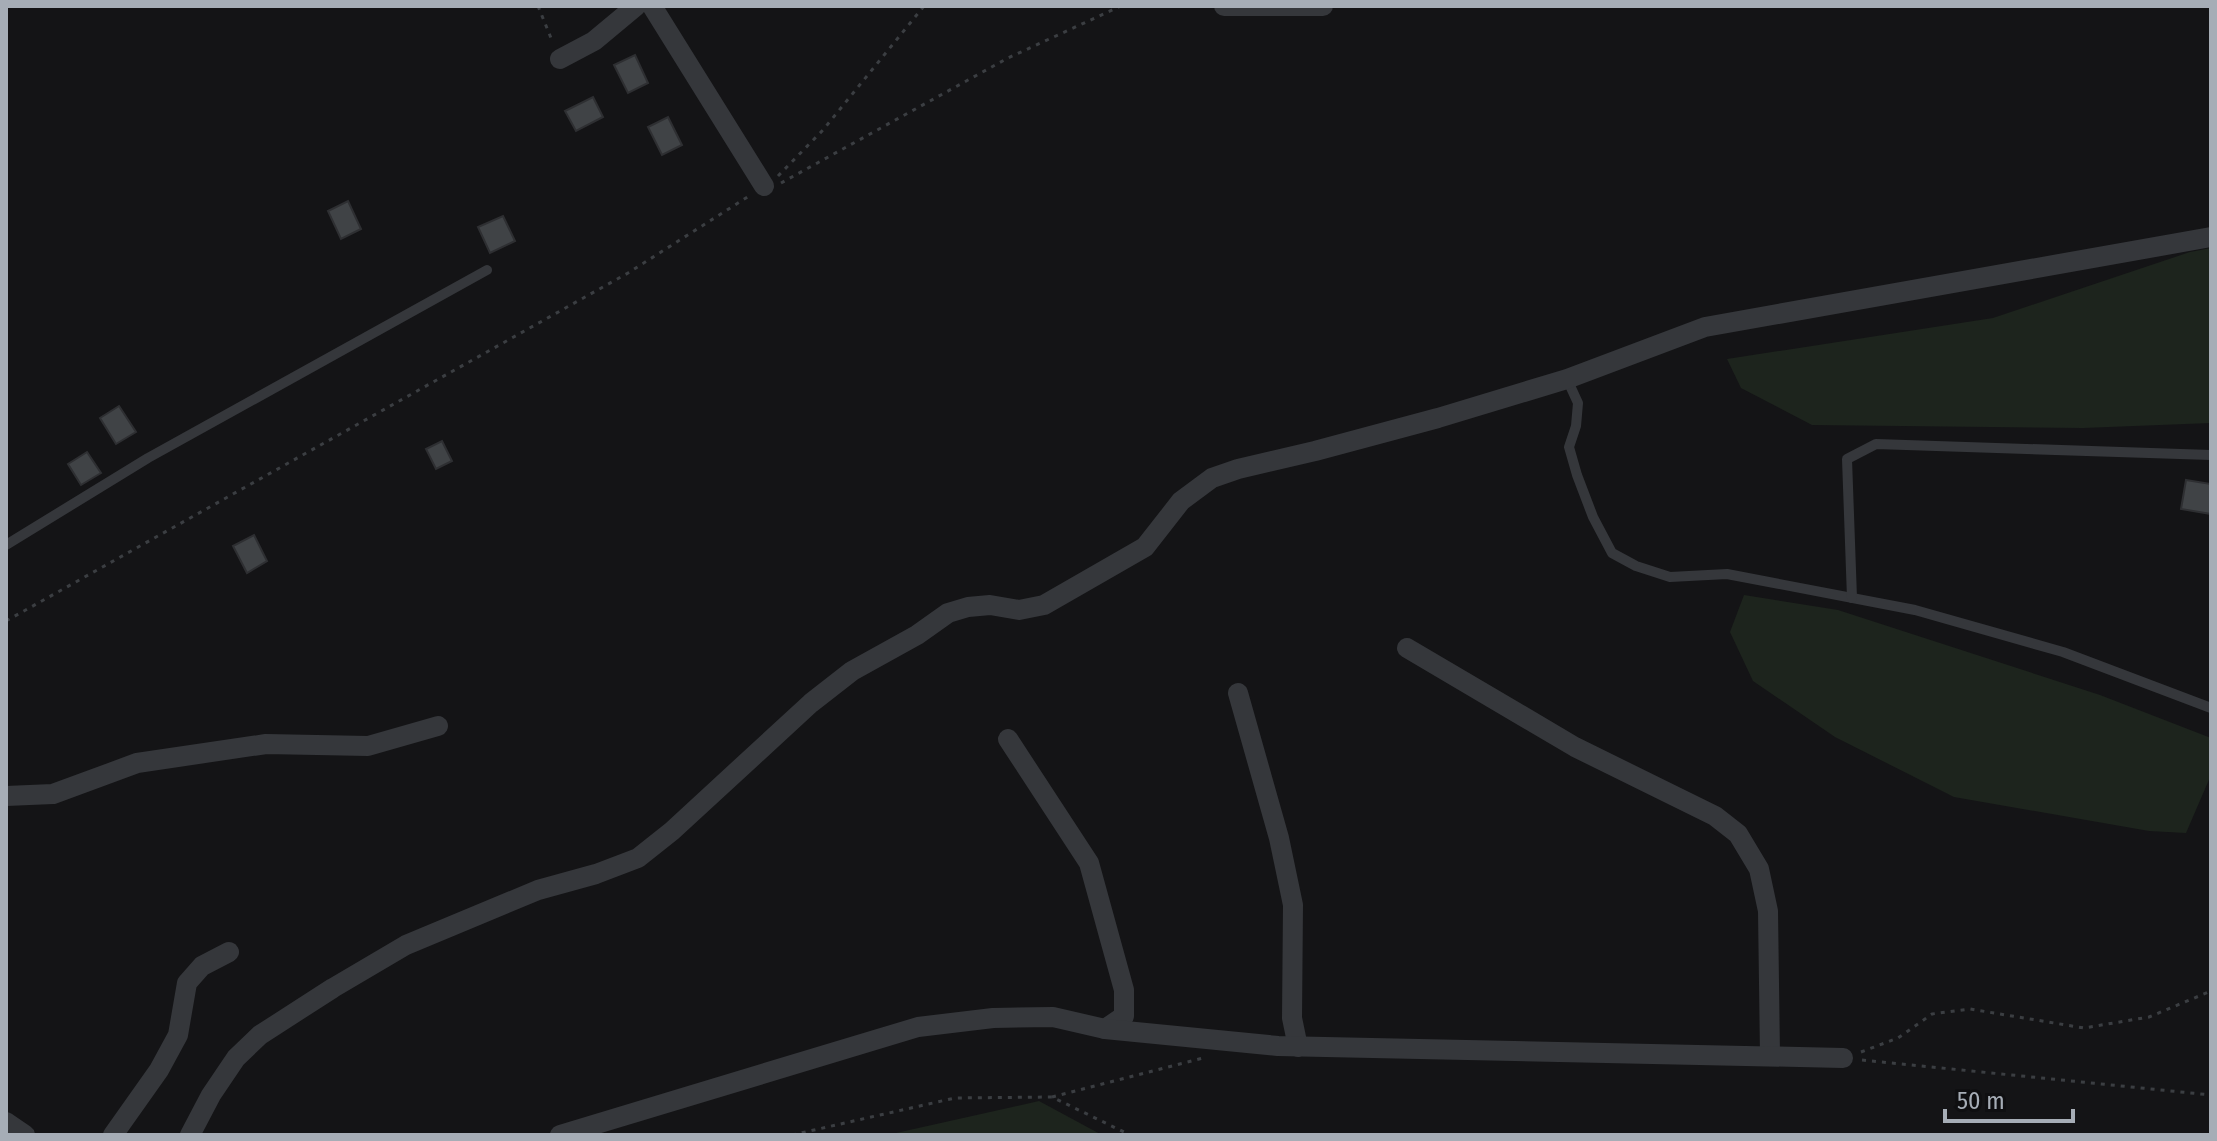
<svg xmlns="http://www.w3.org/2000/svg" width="2217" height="1141" viewBox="0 0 2217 1141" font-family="'Fira Sans Condensed',sans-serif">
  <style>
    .green { fill: #1d241d }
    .building { fill: #404346; stroke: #2e2f32; stroke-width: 2 }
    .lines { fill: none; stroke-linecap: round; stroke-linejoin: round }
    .path { stroke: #3b3e42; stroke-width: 3; stroke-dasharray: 4 6; stroke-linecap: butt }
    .lane { stroke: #35373b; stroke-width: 10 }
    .street { stroke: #35373b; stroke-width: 20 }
  </style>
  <rect width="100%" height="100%" fill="#141416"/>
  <g class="green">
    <path d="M2211 248V423L2083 428 1812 425 1741 388 1727 359 1993 318 2190 252Z"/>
    <path d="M1744 595 1838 610 2100 695 2211 738V775L2186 833 2149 831 1954 797 1835 737 1753 681 1730 632Z"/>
    <path d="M1039 1101 1102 1135H887Z"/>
  </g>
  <g class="building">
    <path d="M635 55 648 83 628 93 614 65Z"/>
    <path d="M593 97 603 117 576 131 565 111Z"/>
    <path d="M668 117 682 145 662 155 648 127Z"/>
    <path d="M348 201 361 229 341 239 328 211Z"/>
    <path d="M503 216 515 241 490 253 478 227Z"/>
    <path d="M119 406 136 432 116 444 100 418Z"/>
    <path d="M442 441 452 461 436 469 426 449Z"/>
    <path d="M87 452 101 473 81 485 68 464Z"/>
    <path d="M2186 480 2211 484V514L2181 509Z"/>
    <path d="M254 535 267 561 247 573 233 546Z"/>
  </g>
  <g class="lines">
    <g class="path">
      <path d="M538 6 553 43"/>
      <path d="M778 176 823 130 924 6"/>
      <path d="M781 183 1008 58 1121 6"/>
      <path d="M6 621 628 273 749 196"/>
      <path d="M1861 1052 1898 1038 1932 1014 1970 1009 2084 1028 2149 1017 2211 991"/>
      <path d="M1862 1060 2211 1095"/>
      <path d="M1052 1097 1203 1058"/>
      <path d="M792 1135 955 1098 1052 1097 1130 1135"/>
    </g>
    <g class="lane">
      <path d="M1567 379 1578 403 1576 426 1569 447 1577 475 1593 517 1612 553 1636 566 1670 577 1727 574 1915 610 2063 652 2211 708"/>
      <path d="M6 545 148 458 487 270"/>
      <path d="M1852 598 1847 459 1876 444 2211 455"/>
    </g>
    <g class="street">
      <path d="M652 6 764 186"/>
      <path d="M1224 6H1323"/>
      <path d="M560 59 594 41 636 6"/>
      <path d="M1407 648 1575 747 1715 816 1738 834 1759 869 1768 911 1770 1055"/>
      <path d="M1238 693 1279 838 1293 905 1292 1018 1298 1047"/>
      <path d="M1008 739 1089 863 1124 990V1016L1105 1029"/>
      <path d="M6 796 53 794 137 763 266 744 368 746 438 726"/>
      <path d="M6 1122 25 1135"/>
      <path d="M113 1135 159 1070 178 1035 187 983 202 966 229 952"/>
      <path d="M190 1135 211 1095 236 1058 260 1035 333 988 406 945 538 890 596 874 638 858 672 831 811 703 852 671 917 635 948 613 968 607 990 605 1019 610 1044 605 1145 547 1181 501 1212 478 1238 469 1315 451 1438 418 1567 379 1705 327 2211 237"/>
      <path d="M560 1135 918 1027 993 1018 1053 1017 1105 1029 1278 1046 1843 1058"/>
    </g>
  </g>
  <rect width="2217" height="1141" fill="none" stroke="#a6adb6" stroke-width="16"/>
  <path d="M1945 1109v12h128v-12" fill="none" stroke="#a6adb6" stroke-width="4"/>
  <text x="1957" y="1109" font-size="24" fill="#a6adb6" stroke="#0f0f11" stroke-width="6" paint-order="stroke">50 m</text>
</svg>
